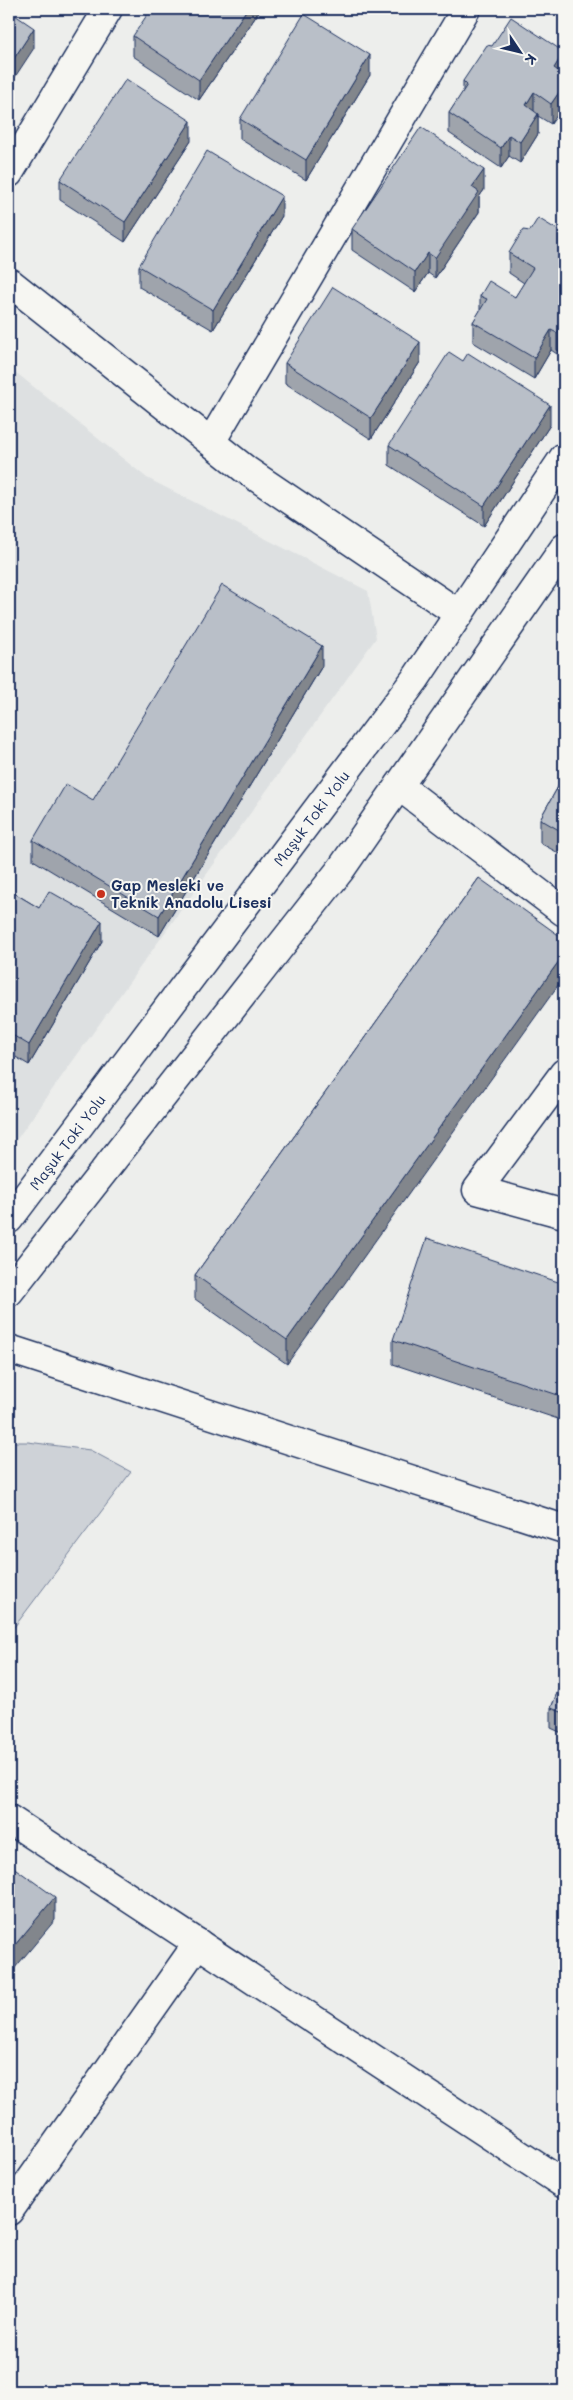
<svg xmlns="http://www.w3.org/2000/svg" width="573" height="2400" viewBox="0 0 573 2400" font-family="Mali,sans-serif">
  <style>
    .built { fill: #dde0e1 }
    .green { fill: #ced2d7; stroke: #74809a }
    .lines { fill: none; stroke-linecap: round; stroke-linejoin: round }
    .minor-casing { stroke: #1b2f5e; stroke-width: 31 }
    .minor { stroke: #f6f6f2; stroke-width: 28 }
    .wall { fill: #9fa4ac; stroke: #1b2f5e }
    .shaded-wall { fill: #82868c; stroke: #1b2f5e }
    .building { fill: #b9bfc8; stroke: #1b2f5e }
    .poi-dot { fill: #c8321e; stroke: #f6f6f2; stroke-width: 2 }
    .labels { text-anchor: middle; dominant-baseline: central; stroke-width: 4; stroke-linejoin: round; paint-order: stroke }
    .street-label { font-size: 15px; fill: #1b2f5e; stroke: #f6f6f2 }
    .poi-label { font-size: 15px; font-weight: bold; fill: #1b2f5e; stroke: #f6f6f2; text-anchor: start }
  </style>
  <rect width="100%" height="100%" fill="#edeeec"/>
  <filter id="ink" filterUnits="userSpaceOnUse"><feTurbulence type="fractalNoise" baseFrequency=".02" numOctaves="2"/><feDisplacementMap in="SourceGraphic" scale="10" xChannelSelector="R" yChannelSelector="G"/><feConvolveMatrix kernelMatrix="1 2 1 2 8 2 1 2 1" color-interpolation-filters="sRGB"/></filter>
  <g filter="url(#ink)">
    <path class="built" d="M9 367 147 478 368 591 376 638 9 1150Z"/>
    <path class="green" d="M9 1442H28L90 1450 131 1472 9 1634Z"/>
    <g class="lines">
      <g class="minor-casing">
        <g id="minor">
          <path d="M9 173 108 9"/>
          <path d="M9 282 246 470 459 614"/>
          <path d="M211 442 466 9"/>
          <path d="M399 786 564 912"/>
          <path d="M564 1073 477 1190 564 1214"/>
          <path d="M9 1219 416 678 564 457"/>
          <path d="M9 1292 341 869 564 548"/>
          <path d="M9 1349 564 1529"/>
          <path d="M9 1819 564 2184"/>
          <path d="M9 2211 198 1943"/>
        </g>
      </g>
      <use href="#minor" class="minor"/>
    </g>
    <g class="wall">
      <path d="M261 9 199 100 133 56V36Z"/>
      <path d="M404 9H415L412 14Z"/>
      <path d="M564 73 551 124 538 116V134L520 163 509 156 501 168 449 133V113L463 92V81Z"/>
      <path d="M370 75 306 180 240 139V119Z"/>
      <path d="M191 141 125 242 60 200V180Z"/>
      <path d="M484 190 479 197V212L435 278 428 273 415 292 352 250V229Z"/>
      <path d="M282 216 213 330 139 287V266Z"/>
      <path d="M530 231 564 234V342L557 354 551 350 534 379 473 342V322L480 311V296L515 297 524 283 509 273V253Z"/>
      <path d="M420 362 371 439 285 383V363Z"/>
      <path d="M550 425 484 526 389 465V445Z"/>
      <path d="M322 666 159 936 33 860V840L93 800Z"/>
      <path d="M564 776V856L540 843V819Z"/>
      <path d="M479 878 287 1364 195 1299V1275Z"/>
      <path d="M9 890 39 908 102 941 29 1065 9 1053Z"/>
      <path d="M564 1284V1421L393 1364V1340Z"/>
      <path d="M564 1676V1734L551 1728V1708Z"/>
    </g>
    <g class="shaded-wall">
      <path d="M247 9H261L199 100V80Z"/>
      <path d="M34 28V48L9 86V66Z"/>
      <path d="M564 52V73L554 88V68Z"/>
      <path d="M370 55V75L306 180V160Z"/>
      <path d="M564 85V105L551 124V104Z"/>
      <path d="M534 92V112L526 105Z"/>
      <path d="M538 114V134L520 163V142Z"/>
      <path d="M191 121V141L125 242V222Z"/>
      <path d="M509 135V156L501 168V148Z"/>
      <path d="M484 170V190L479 197V212L435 278V258L472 187Z"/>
      <path d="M282 196V216L213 330V310Z"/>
      <path d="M428 253V273L415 292V272Z"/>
      <path d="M564 321V342L557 354V333Z"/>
      <path d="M551 330V350L534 379V358Z"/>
      <path d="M420 342V362L371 439V418Z"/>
      <path d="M550 405V425L484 526V506Z"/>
      <path d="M322 646V666L159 936V916Z"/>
      <path d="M102 921V941L29 1065V1045Z"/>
      <path d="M564 954V977L287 1364V1340Z"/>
      <path d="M14 1070V1090L9 1099V1079Z"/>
      <path d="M55 1897V1920L9 1975V1952Z"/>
    </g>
    <g class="building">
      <path d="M151 9H247L199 80 133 36Z"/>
      <path d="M9 11 34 28 9 66Z"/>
      <path d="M304 14 370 55 306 160 240 119Z"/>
      <path d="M511 17 564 52 554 68 564 75V85L551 104 534 92 526 105 538 114 520 142 509 135 501 148 449 113 467 85 463 81 487 45 492 46Z"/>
      <path d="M126 79 191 121 125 222 60 180Z"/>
      <path d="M421 127 484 170 472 187 479 192 435 258 428 253 415 272 352 229Z"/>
      <path d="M207 151 282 196 213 310 139 266Z"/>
      <path d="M538 218 564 234V321L557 333 551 330 534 358 473 322 487 299 480 296 489 281 515 297 533 268 509 253 523 230 530 231Z"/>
      <path d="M333 287 420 342 371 418 285 363Z"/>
      <path d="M449 352 463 361 468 353 550 405 484 506 389 445Z"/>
      <path d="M222 585 322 646 159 916 33 840 66 784 93 800Z"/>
      <path d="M564 776V833L540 819Z"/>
      <path d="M479 878 564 939V954L287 1340 195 1275Z"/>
      <path d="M9 890 39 908 49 891 102 921 29 1045 9 1033Z"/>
      <path d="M9 1067 14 1070 9 1079Z"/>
      <path d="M427 1238 564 1284V1397L393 1340Z"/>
      <path d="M564 1676V1713L551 1708Z"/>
      <path d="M9 1864 55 1897 9 1952Z"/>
    </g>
  </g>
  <circle class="poi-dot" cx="101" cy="894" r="5"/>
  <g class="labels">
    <g class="street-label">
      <text transform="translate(311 818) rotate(-53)">Maşuk Toki Yolu</text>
      <text transform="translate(67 1142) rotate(-53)">Maşuk Toki Yolu</text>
    </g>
    <g class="poi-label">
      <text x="111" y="885">Gap Mesleki ve<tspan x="111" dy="17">Teknik Anadolu Lisesi</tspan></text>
    </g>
  </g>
  <rect width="573" height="2400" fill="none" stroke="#f6f6f2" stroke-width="30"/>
  <rect x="15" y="15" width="543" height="2370" fill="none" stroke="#1b2f5e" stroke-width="2" filter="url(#ink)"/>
  <g transform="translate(520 52) rotate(125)" stroke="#f6f6f2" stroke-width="4" paint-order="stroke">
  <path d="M0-4L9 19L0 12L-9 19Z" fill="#1b2f5e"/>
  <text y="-8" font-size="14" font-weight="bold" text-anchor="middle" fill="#1b2f5e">K</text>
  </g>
</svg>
